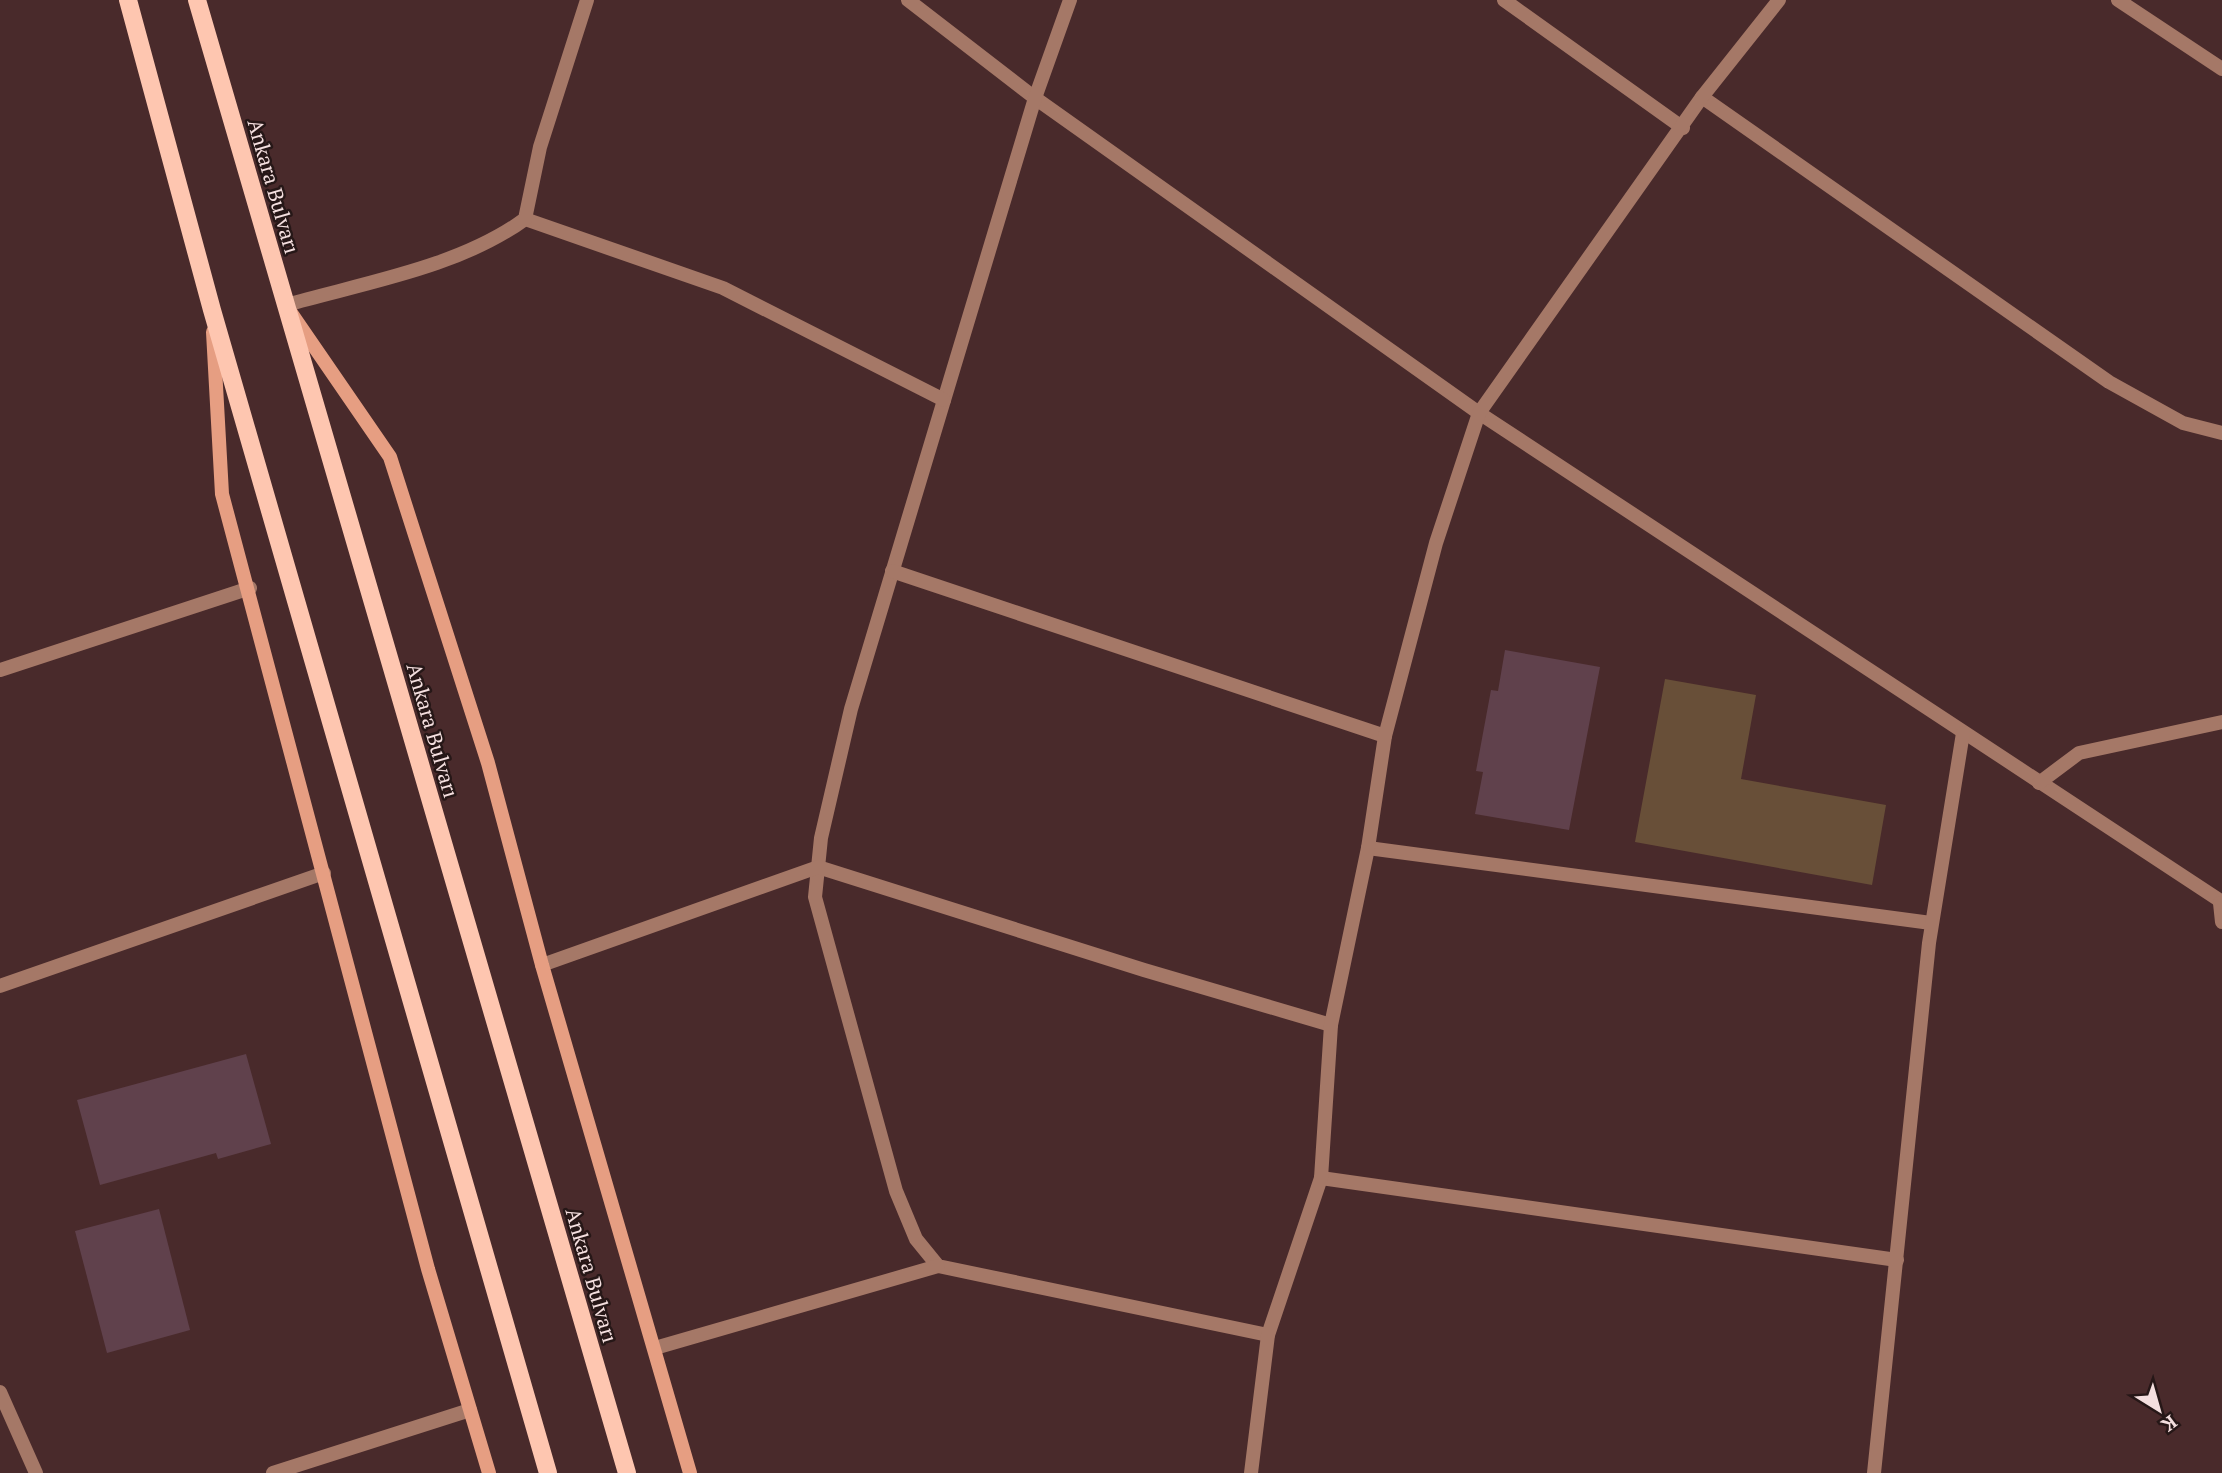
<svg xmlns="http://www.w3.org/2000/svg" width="2222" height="1473" viewBox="0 0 2222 1473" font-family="'PT Serif',serif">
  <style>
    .green { fill: #684f38 }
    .building { fill: #60414c }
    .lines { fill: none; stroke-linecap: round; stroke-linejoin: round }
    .street { stroke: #a57867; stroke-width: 14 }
    .secondary { stroke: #e69e82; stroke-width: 14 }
    .primary { stroke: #fec6b0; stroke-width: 18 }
    .labels { text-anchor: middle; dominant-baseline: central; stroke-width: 5; stroke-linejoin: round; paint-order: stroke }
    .street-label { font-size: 21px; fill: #f4dfdf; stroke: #261717 }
  </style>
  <rect width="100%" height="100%" fill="#492a2b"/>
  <path class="green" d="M1665 679 1756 695 1741 779 1886 805 1872 885 1635 842Z"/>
  <g class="building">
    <path d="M1505 650 1600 667 1569 830 1475 814 1483 772 1476 771 1491 690 1498 691Z"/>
    <path d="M246 1054 271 1144 218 1159 216 1153 100 1185 77 1100Z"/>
    <path d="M159 1209 190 1330 107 1353 75 1231Z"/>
  </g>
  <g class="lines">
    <g class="street">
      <path d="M908 0 1035 98 1479 413 2222 902"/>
      <path d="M1070 0 1035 98 851 709 821 838 815 897 896 1191 916 1239 938 1266 1268 1335"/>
      <path d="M1504 0 1683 128"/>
      <path d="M2118 0 2222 69"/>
      <path d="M1702 97 2109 382 2183 423 2222 433"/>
      <path d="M525 219 723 288 944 400"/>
      <path d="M286 305C363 283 460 267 525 219L540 147 587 0"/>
      <path d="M892 571 1385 736"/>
      <path d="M0 670 250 588"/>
      <path d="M2039 783 2079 753 2222 722"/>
      <path d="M1368 848 1931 923"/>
      <path d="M2220 903 2222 922"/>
      <path d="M542 965 818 867 1144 970 1331 1025"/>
      <path d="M0 986 324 873"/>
      <path d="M1321 1178 1897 1260"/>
      <path d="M655 1348 938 1266"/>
      <path d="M0 1392 36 1473"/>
      <path d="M273 1473 470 1410"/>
      <path d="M1251 1473 1268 1335 1321 1178 1331 1025 1368 848 1385 736 1436 543 1479 413 1702 97 1779 0"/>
      <path d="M1874 1473 1929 943 1963 733"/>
    </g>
    <g class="secondary">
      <path d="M291 313 390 457 488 763 542 965 690 1473"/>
      <path d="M213 332 222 494 428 1269 489 1473"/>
    </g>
    <g class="primary">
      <path d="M128 0 212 310 548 1473"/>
      <path d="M197 0 627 1473"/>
    </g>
  </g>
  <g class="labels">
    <g class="street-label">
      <text transform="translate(274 186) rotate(74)">Ankara Bulvarı</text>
      <text transform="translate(433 730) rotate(74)">Ankara Bulvarı</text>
      <text transform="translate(592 1275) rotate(74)">Ankara Bulvarı</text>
    </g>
  </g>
  <g transform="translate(2159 1410) rotate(143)" stroke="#261717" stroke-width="5" paint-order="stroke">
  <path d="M0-5L12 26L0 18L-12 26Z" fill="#f4dfdf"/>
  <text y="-10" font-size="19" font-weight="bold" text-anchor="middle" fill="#f4dfdf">K</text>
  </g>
</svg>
